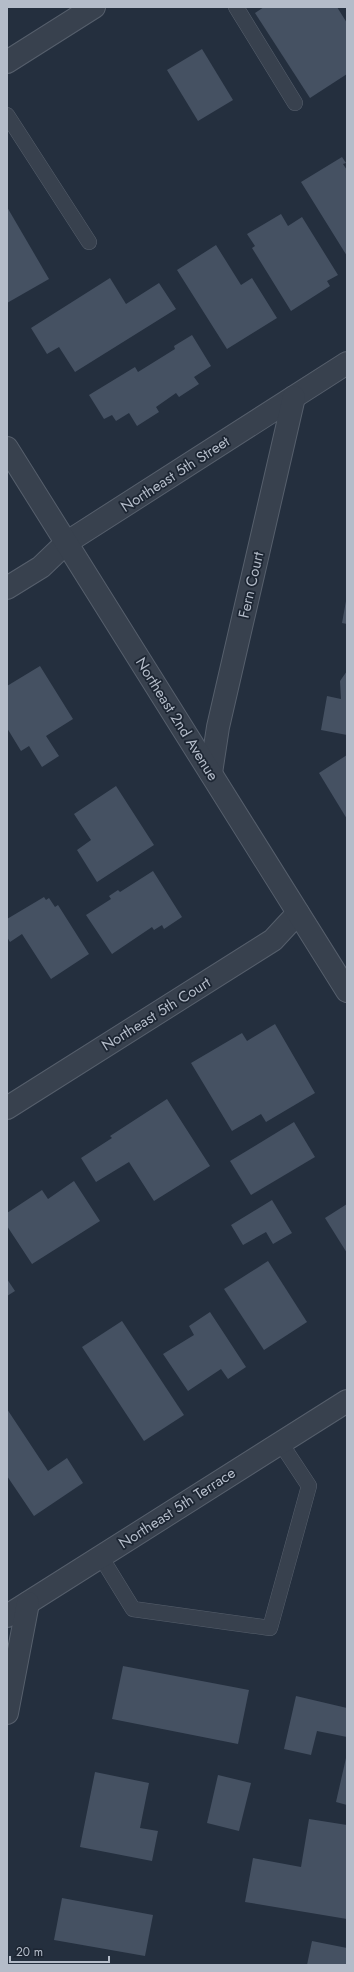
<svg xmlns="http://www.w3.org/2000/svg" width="354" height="1972" viewBox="0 0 354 1972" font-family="Jost,sans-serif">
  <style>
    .building { fill: #455162 }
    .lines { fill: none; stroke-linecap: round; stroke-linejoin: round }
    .service-casing { stroke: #565f6c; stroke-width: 16 }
    .minor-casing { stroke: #565f6c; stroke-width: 24 }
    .tertiary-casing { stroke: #565f6c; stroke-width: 24 }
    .service { stroke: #38414e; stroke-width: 15 }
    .minor { stroke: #38414e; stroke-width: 22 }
    .tertiary { stroke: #38414e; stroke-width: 22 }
    .labels { text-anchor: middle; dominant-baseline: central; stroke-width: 3.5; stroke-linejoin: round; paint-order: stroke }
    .street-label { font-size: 15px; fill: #b4bcc9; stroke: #1d2633 }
  </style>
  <rect width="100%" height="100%" fill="#242f3e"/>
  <g class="building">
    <path d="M264 7H337L347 23V74L310 98 255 13Z"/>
    <path d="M202 49 233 100 198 121 167 70Z"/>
    <path d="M342 157 346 163 343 164 347 170V256L301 182Z"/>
    <path d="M7 207 49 279 7 303Z"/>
    <path d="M281 214 288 226 302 217 338 275 327 281 330 286 291 311 252 248 255 246 247 234Z"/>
    <path d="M216 245 241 285 252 278 277 318 227 349 177 270Z"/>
    <path d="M110 278 126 304 159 283 176 309 75 372 59 347 47 354 31 328Z"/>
    <path d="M192 335 211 366 194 377 199 384 179 397 176 393 156 407 159 412 137 426 129 413 116 421 112 415 104 419 89 395 135 367 138 372 175 349 174 346Z"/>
    <path d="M346 601 347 602V624L342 623Z"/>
    <path d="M40 666 73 719 46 736 59 756 42 767 29 746 21 751 7 728V686Z"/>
    <path d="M347 671V735L321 730 327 696 341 699 340 681Z"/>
    <path d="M347 755V819L319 773Z"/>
    <path d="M116 786 154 845 97 882 77 850 91 840 74 814Z"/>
    <path d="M153 871 182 917 164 929 162 925 154 930 152 927 112 954 86 915 111 899 109 896 118 890 120 892Z"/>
    <path d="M44 897 46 900 49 898 55 907 58 905 89 954 51 979 22 934 10 942 7 937V919Z"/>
    <path d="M275 1024 315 1093 266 1122 261 1114 232 1131 191 1063 242 1033 247 1041Z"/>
    <path d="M167 1099 210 1166 154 1201 129 1162 96 1182 81 1158 112 1138 110 1136Z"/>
    <path d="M294 1122 315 1157 251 1195 230 1161Z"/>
    <path d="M74 1181 100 1221 32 1264 7 1226V1213L42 1190 48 1199Z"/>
    <path d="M272 1200 292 1233 273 1244 266 1232 243 1245 231 1225Z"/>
    <path d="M347 1204V1253L325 1218Z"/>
    <path d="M268 1261 307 1322 264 1350 224 1289Z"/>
    <path d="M7 1279 15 1291 7 1296Z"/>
    <path d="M210 1312 246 1367 228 1379 221 1369 188 1391 163 1354 194 1335 189 1326Z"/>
    <path d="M122 1321 184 1415 144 1441 82 1347Z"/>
    <path d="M7 1409 48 1471 67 1458 83 1483 34 1516 7 1476Z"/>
    <path d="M123 1666 249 1690 238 1744 112 1719Z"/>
    <path d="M296 1696 347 1708V1737L317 1731 311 1755 284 1749Z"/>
    <path d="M346 1758H347V1805L336 1802Z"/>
    <path d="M95 1772 149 1783 140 1828 158 1831 152 1861 80 1847Z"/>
    <path d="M218 1775 251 1783 239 1831 207 1823Z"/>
    <path d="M309 1819 347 1825V1919L245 1902 253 1858 301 1867Z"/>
    <path d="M62 1898 153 1915 145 1956 54 1940Z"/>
    <path d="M312 1941 347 1948V1965H307Z"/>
  </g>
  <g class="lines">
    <g class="service-casing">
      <g id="service">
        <path d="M236 7 295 103"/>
        <path d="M7 115 89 242"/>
        <path d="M101 1557 133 1609 270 1628 309 1486 280 1442"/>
      </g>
    </g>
    <g class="minor-casing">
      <g id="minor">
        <path d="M7 588 41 567 66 543 347 363"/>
        <path d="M211 773 218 727 294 397"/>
        <path d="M7 1108 273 940 298 913"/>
        <path d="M7 1616 347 1401"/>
        <path d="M7 1713 28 1603"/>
      </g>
    </g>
    <g class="tertiary-casing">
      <g id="tertiary">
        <path d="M7 62 94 7"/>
        <path d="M7 448 347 991"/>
      </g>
    </g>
    <use href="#service" class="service"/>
    <use href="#minor" class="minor"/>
    <use href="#tertiary" class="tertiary"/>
  </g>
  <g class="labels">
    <g class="street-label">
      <text transform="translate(175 474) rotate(-33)">Northeast 5th Street</text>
      <text transform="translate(251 585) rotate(-77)">Fern Court</text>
      <text transform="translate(177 719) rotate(58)">Northeast 2nd Avenue</text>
      <text transform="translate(156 1014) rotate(-32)">Northeast 5th Court</text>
      <text transform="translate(177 1508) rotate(-33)">Northeast 5th Terrace</text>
    </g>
  </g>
  <rect width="354" height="1972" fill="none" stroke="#b4bcc9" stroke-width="16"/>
  <path d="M10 1956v6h99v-6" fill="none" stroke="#b4bcc9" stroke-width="2"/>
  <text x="16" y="1956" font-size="12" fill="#b4bcc9" stroke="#1d2633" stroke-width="3" paint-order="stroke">20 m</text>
</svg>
